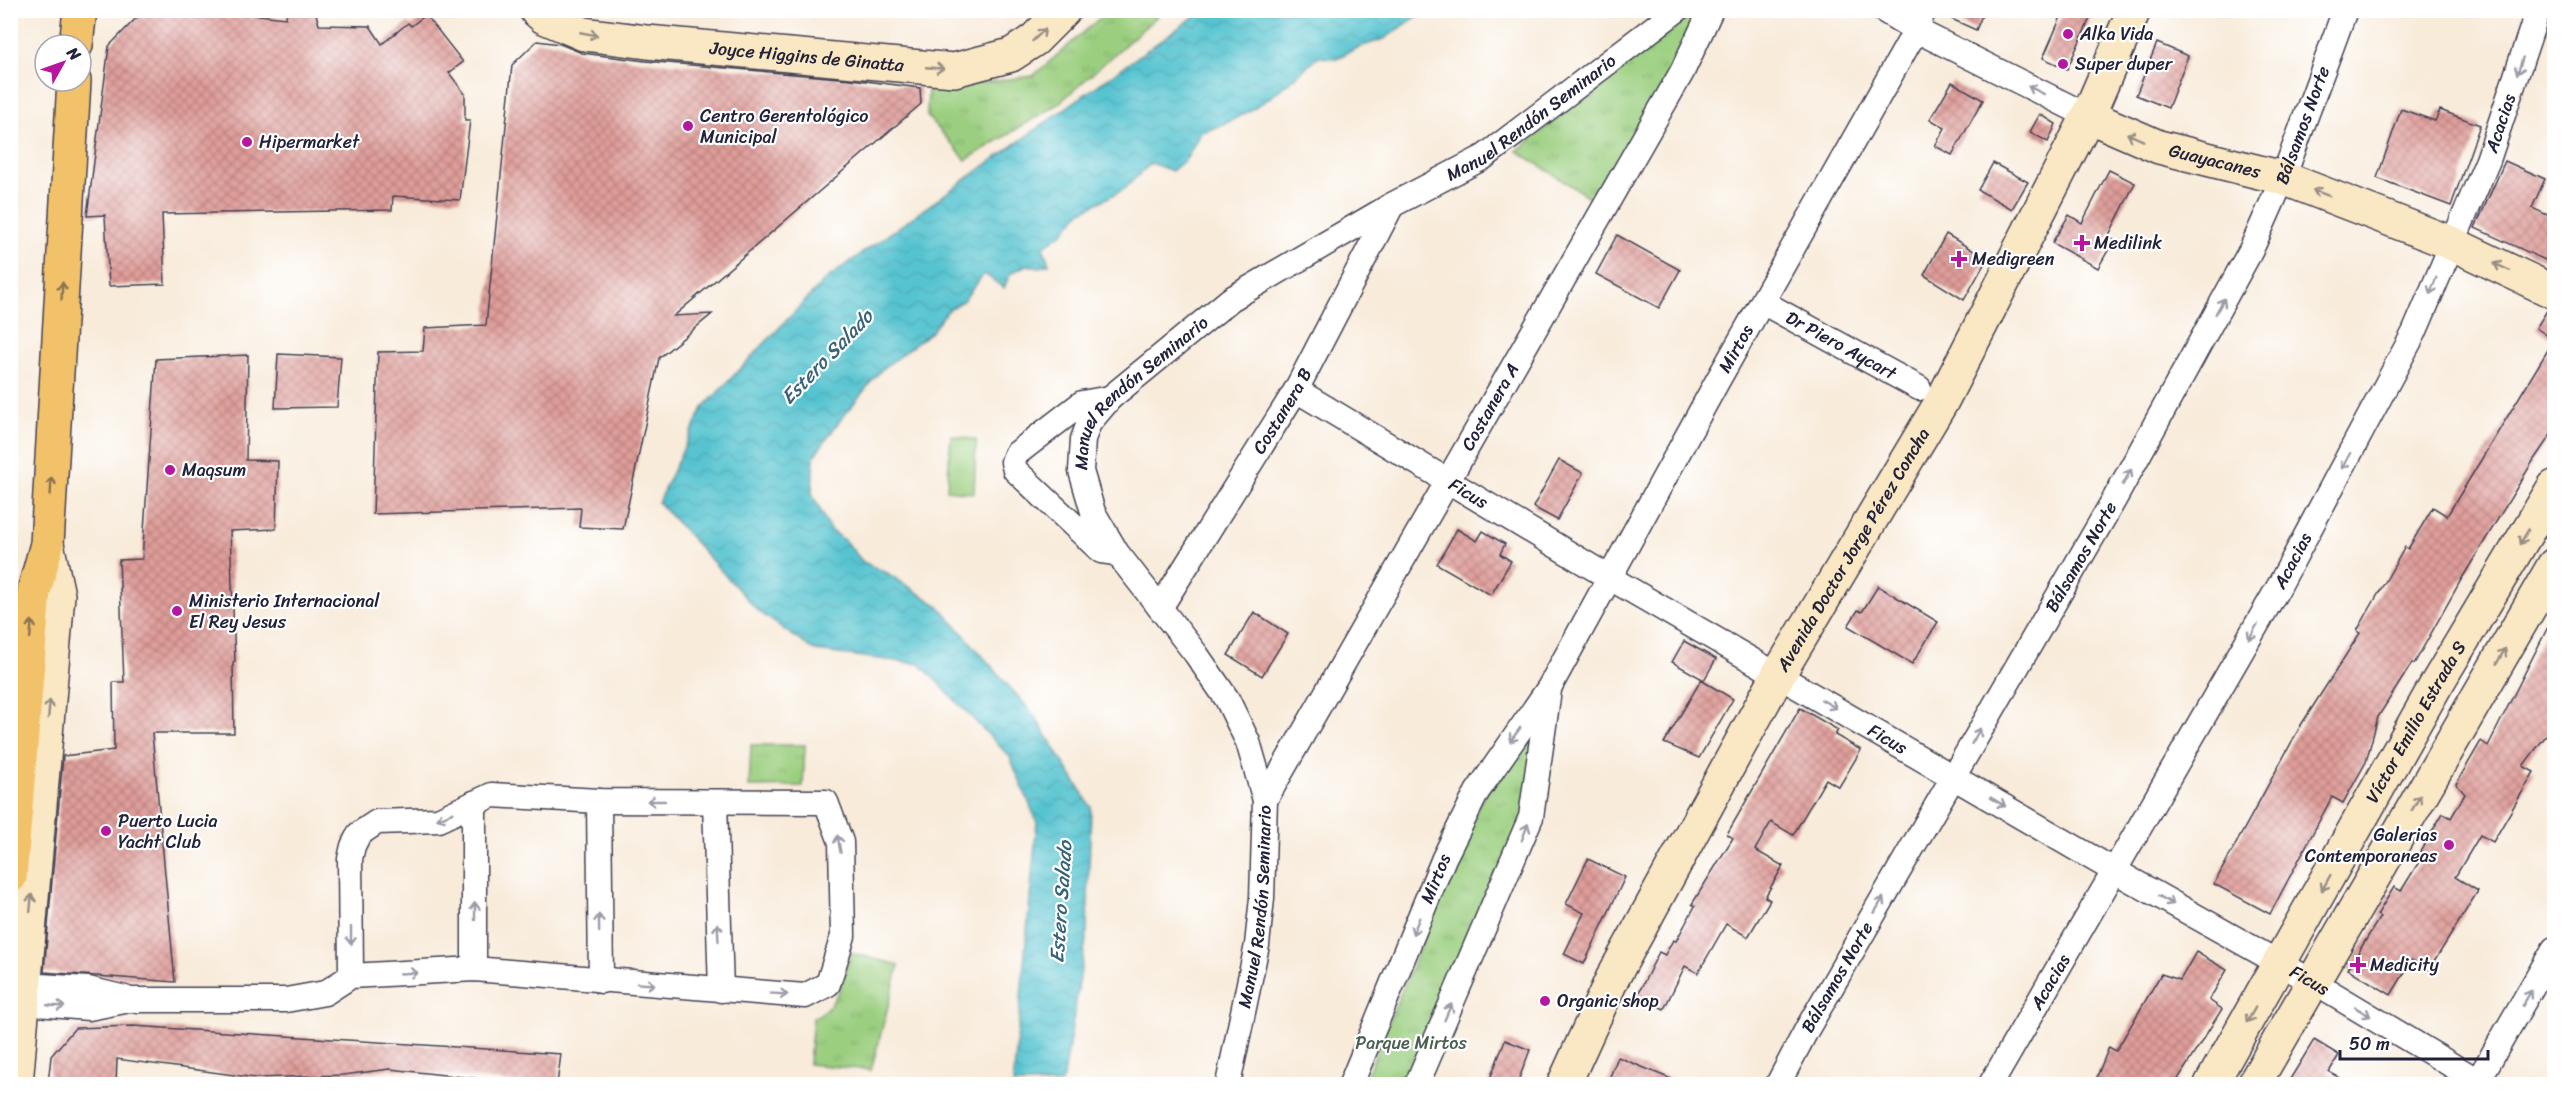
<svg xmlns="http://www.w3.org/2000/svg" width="2565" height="1095" viewBox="0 0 2565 1095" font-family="Sriracha,sans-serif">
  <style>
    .grass { fill: url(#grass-tufts); stroke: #5e785d; stroke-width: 1.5 }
    .garden { fill: #9bcf7f; stroke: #5e785d; stroke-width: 1.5 }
    .water { fill: url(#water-waves); stroke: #3c7386; stroke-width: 1.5 }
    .building { fill: url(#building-cross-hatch) }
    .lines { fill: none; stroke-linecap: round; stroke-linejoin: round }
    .street-casing { stroke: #424053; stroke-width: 27 }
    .secondary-casing { stroke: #424053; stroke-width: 36 }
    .primary-casing { stroke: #424053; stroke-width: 36 }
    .street { stroke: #fff; stroke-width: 24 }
    .secondary { stroke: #fae7c3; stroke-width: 33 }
    .primary { stroke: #f2c26a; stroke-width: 33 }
    .oneway { stroke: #998e86 }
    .oneway2 { stroke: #9c9ca7 }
    .oneway3 { stroke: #8a7252 }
    .poi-dot { fill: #b5179e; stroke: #fff; stroke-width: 2 }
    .labels { text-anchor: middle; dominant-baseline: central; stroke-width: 4.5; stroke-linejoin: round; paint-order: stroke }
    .poi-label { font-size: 18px; fill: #22223b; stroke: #fff; text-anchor: start }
    .street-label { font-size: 18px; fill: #22223b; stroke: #fff }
    .park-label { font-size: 18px; fill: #4c5f53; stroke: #fff }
    .water-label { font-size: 20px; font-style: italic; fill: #376377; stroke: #fff }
  </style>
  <defs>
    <pattern id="grass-tufts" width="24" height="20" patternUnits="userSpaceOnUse" patternTransform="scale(1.5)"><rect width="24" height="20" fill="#9bcf7f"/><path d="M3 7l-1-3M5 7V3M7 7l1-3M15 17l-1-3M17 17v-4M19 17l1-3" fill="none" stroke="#85b16f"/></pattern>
    <pattern id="water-waves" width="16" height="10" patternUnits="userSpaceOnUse" patternTransform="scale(1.5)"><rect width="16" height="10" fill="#57c4d0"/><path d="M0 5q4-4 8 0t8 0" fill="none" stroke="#4ba8b4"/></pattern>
    <pattern id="building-cross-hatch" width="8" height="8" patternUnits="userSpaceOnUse" patternTransform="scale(1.5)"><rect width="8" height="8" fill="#e09e9a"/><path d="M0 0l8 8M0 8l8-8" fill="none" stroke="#b5807f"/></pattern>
  </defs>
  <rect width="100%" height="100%" fill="#fff"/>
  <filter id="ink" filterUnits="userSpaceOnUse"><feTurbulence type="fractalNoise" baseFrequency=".0167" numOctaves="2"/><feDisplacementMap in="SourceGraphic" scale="12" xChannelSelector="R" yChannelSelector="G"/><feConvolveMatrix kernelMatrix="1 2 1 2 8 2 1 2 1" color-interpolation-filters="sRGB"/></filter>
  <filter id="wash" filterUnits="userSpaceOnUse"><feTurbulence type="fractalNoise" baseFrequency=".008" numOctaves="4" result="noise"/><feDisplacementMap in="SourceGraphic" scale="24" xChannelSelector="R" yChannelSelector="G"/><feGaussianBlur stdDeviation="1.35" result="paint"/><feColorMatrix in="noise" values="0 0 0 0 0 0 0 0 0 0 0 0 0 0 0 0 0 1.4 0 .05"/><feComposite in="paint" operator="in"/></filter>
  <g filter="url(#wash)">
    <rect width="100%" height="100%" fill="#f8ebda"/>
    <g class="grass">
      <path d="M1108 11H1163L1058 104 966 160 927 116 928 90 1033 76Z"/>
      <path d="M1690 11H1707L1598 203 1517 151Z"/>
      <path d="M1549 688 1530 817 1425 1084H1363L1479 805Z"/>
      <path d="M751 745H805L803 786 749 787Z"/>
      <path d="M851 953 899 965 871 1070 809 1064 813 1018C839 1007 843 978 851 953Z"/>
    </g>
    <path class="garden" d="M951 435 976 440 974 493 947 490Z"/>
    <path class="water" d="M1202 11H1425L1384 39 1359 47 1337 58 1318 57C1279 92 1250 117 1200 133L1187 158 1172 171 1151 163 1123 190 1080 212 1063 233 1043 247 1049 264 1040 267 1026 265 1010 274 1004 288 984 274 963 301 948 310 931 332 881 370 841 419 814 456 812 493 830 530 844 540 863 562 887 573 939 606 1034 715 1091 807 1087 933 1064 1076 1060 1084H1013L1037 822 1010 757 920 664 815 651 758 611 658 502 703 408 826 279Z"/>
    <g id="blocks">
      <g class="building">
        <path d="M144 10H213L286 18 287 10H315L319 25 370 26 382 44 408 23 411 26 426 15 463 62 449 73 465 94V120H470L460 200 393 196 392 210 162 214 165 284 109 286 105 215 87 216 109 46Z"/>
        <path d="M1938 10H1984L1976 30 1938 13Z"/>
        <path d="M2064 10H2094L2067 69 2043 58Z"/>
        <path d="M537 41 560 44 582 53 645 61 850 79 920 88 921 104 674 316 712 314 659 358 623 529 579 527 581 508 373 514 378 352 423 351 425 328 486 325 512 65Z"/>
        <path d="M2157 43 2188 56 2168 108 2136 95Z"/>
        <path d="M1952 82 1983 100 1952 155 1935 146 1945 128 1930 119Z"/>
        <path d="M2401 109 2435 121 2440 110 2480 125 2451 206 2377 178Z"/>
        <path d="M2040 114 2056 124 2048 142 2030 132Z"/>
        <path d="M2505 161 2545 179 2532 208 2554 218V264L2475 228Z"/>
        <path d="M1993 163 2028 182 2012 209 1978 190Z"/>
        <path d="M2109 170 2135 183 2108 237 2114 240 2098 268 2052 243 2069 215 2082 223Z"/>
        <path d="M1946 234 1987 259 1964 300 1924 275Z"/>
        <path d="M1617 235 1680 270 1659 308 1596 274Z"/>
        <path d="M2548 309 2554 311V430L2533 461 2461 580 2414 664 2412 663 2378 717 2366 762 2343 803 2332 797 2270 914 2214 884 2301 725 2360 633 2357 631 2405 547 2408 549 2433 507 2447 516 2554 340 2536 328Z"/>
        <path d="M278 354 341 357 337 407 275 408Z"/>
        <path d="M248 355 246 460 278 461 276 529 230 531 235 662H233L234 733H152L175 982 44 972 63 756 114 750 113 682H124L119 560 142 559 156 359Z"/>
        <path d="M1559 460 1583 473 1557 520 1533 507Z"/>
        <path d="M1457 529 1477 541 1483 531 1505 544 1500 554 1511 561 1491 595 1437 564Z"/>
        <path d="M1878 586 1938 622 1912 664 1848 626 1858 610 1862 612Z"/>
        <path d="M1254 612 1288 634 1262 676 1228 655Z"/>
        <path d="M2554 615V725L2523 766 2534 772 2493 842 2480 835 2455 877 2478 891 2429 970 2412 960 2391 995 2348 969 2380 917 2377 915 2394 887 2401 891 2422 857 2418 855 2443 813 2451 818 2465 794 2456 784 2481 741 2488 746Z"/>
        <path d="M1684 641 1716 659 1704 680 1672 662Z"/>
        <path d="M1701 680 1733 699 1699 758 1664 743Z"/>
        <path d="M1800 708 1838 730 1835 735 1861 750 1839 787 1826 779 1793 835 1771 822 1755 850 1783 866 1765 897 1770 900 1748 937 1726 924 1698 973 1685 966 1664 1009 1637 996 1659 952 1665 955 1673 940 1676 941 1695 906 1692 904 1733 838 1727 834Z"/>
        <path d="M1588 859 1625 877 1584 964 1564 954 1584 913 1566 904Z"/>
        <path d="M2196 952 2227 970 2209 1000 2222 1009 2175 1084H2094L2109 1047 2116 1051 2161 974 2180 980Z"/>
        <path d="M133 1026 561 1054 557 1084H527L390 1069 343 1075 256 1078 117 1059 116 1084H48L51 1056 75 1028Z"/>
        <path d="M1505 1040 1530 1050 1517 1084H1488Z"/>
        <path d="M2314 1040 2339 1055 2329 1072 2351 1084H2287Z"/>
        <path d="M1618 1057 1683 1084H1607Z"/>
      </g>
    </g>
  </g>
  <g filter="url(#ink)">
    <use href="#blocks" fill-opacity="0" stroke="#424053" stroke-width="1.5"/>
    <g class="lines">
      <g class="street-casing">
        <g id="street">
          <path d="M1883 10 1916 30 2088 116"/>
          <path id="s1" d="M1764 303 1919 388"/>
          <path id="s2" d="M1296 390 1610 578 2115 871 2313 982 2483 1084"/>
          <path d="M1110 398 1082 403 1016 454 1013 462 1015 470 1101 551 1116 553"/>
          <path id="s3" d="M1160 608 1296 390 1392 205"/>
          <path id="s4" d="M1265 800 1682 72 1711 10"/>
          <path d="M599 801 601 981"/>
          <path d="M715 802 721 990"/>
          <path d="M474 969V803"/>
          <path d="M24 985 88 989 125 998"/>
          <path d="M23 1003 89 1008 130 1000H286L325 993 351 976 474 969 805 996 828 984 843 936 841 842 826 802 599 801 492 795 438 820 377 822 359 834 353 846 350 859 351 976"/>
          <path id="s5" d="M1228 1084 1257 945 1262 898 1265 800 1248 742 1227 699 1196 654 1117 553 1093 512 1081 471 1083 439 1089 423 1110 398 1231 299 1392 205 1484 157 1677 10"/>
          <path id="s6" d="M1351 1084 1444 858 1477 792 1549 688 1718 380 1916 30 1924 10"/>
          <path d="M1417 1084 1531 817 1549 690"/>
          <path id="s7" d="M1778 1084 1807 1029 2115 498 2251 250 2283 178 2345 10"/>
          <path id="s8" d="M1991 1084 2278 588 2414 333 2488 160 2538 10"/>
          <path d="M2476 1084 2554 949"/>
        </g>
      </g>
      <g class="secondary-casing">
        <g id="secondary">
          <path id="s9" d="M536 10 544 17 584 34 647 42 954 70 1011 55 1034 40 1064 10"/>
          <path id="s10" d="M2088 116 2159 147 2283 178 2451 243 2554 292"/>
          <path d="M16 1084 58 595 47 544"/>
          <path id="s11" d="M1564 1084 1612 979 1778 675 1942 401 2088 116 2134 10"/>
          <path id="s12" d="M2211 1084 2436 685 2554 487"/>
          <path d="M2254 1084 2554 565"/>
        </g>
      </g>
      <g class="primary-casing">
        <g id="primary">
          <path d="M76 45 80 10"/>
          <path d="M10 877 34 591 47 544 74 81"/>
        </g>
      </g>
      <use href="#street" class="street"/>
      <use href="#secondary" class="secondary"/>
      <use href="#primary" class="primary"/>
    </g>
    <defs><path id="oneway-shaft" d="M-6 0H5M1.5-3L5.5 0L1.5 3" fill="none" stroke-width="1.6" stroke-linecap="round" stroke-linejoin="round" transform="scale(1.5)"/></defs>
    <g class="oneway">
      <use href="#oneway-shaft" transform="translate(589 34) rotate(11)"/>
      <use href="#oneway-shaft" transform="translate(1039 35) rotate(-43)"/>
      <use href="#oneway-shaft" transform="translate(935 68) rotate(5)"/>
      <use href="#oneway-shaft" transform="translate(2135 137) rotate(-156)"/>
      <use href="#oneway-shaft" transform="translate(2321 193) rotate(-159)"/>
      <use href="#oneway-shaft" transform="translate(2502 267) rotate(-155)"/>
      <use href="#oneway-shaft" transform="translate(2524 537) rotate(121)"/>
      <use href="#oneway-shaft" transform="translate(2501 656) rotate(-60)"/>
      <use href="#oneway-shaft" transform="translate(49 709) rotate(-85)"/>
      <use href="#oneway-shaft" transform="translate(2416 803) rotate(-60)"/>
      <use href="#oneway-shaft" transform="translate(2326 883) rotate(119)"/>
      <use href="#oneway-shaft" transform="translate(31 903) rotate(-85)"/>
      <use href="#oneway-shaft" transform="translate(2251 1015) rotate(120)"/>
    </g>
    <g class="oneway2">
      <use href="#oneway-shaft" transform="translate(2520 66) rotate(108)"/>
      <use href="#oneway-shaft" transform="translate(2036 90) rotate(-153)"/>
      <use href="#oneway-shaft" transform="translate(2433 286) rotate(112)"/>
      <use href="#oneway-shaft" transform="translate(2220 306) rotate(-61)"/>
      <use href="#oneway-shaft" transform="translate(2346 461) rotate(118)"/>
      <use href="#oneway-shaft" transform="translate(2127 477) rotate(-61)"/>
      <use href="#oneway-shaft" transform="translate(2253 632) rotate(120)"/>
      <use href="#oneway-shaft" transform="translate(1829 704) rotate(30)"/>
      <use href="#oneway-shaft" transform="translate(1515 735) rotate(126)"/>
      <use href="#oneway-shaft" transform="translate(1976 736) rotate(-60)"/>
      <use href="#oneway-shaft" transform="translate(656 801) rotate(-180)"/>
      <use href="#oneway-shaft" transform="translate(1998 802) rotate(31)"/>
      <use href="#oneway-shaft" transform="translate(445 816) rotate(158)"/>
      <use href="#oneway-shaft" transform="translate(1525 832) rotate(-69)"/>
      <use href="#oneway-shaft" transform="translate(839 844) rotate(-100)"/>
      <use href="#oneway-shaft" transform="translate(2166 900) rotate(29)"/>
      <use href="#oneway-shaft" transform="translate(1879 905) rotate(-60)"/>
      <use href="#oneway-shaft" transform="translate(475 911) rotate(-90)"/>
      <use href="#oneway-shaft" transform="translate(599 923) rotate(-91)"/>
      <use href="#oneway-shaft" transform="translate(1416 926) rotate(112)"/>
      <use href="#oneway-shaft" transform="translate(718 932) rotate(-93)"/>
      <use href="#oneway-shaft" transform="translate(351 936) rotate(90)"/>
      <use href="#oneway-shaft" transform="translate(409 973) rotate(-3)"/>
      <use href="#oneway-shaft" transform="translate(646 984) rotate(4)"/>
      <use href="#oneway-shaft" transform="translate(779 994) rotate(4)"/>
      <use href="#oneway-shaft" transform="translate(2527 998) rotate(-60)"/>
      <use href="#oneway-shaft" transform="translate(56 1006) rotate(5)"/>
      <use href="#oneway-shaft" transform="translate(1448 1012) rotate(-67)"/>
      <use href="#oneway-shaft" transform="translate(2363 1012) rotate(31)"/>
    </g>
    <g class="oneway3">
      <use href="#oneway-shaft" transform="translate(62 291) rotate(-87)"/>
      <use href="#oneway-shaft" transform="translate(51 486) rotate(-87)"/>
      <use href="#oneway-shaft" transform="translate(31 629) rotate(-84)"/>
    </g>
  </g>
  <g class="poi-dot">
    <circle cx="2068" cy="34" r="6"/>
    <circle cx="2063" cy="64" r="6"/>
    <circle cx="688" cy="126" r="6"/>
    <circle cx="247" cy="142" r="6"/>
    <path d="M2079 234h6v6h6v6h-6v6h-6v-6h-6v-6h6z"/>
    <path d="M1956 250h6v6h6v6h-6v6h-6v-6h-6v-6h6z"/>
    <circle cx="170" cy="470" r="6"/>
    <circle cx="177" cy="611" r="6"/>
    <circle cx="106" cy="831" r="6"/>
    <circle cx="2449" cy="845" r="6"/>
    <path d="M2355 956h6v6h6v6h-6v6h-6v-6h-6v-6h6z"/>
    <circle cx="1545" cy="1001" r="6"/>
  </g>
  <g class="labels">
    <g class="poi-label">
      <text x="2080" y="34">Alka Vida</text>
      <text x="2075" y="64">Super duper</text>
      <text x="700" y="116">Centro Gerentológico<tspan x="700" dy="21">Municipal</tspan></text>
      <text x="259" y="142">Hipermarket</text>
      <text x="2094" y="243">Medilink</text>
      <text x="1972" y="259">Medigreen</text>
      <text x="182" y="470">Maqsum</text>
      <text x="189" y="601">Ministerio Internacional<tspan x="189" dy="21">El Rey Jesus</tspan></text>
      <text x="118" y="821">Puerto Lucia<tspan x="118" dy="21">Yacht Club</tspan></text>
      <text x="2437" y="835" text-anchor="end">Galerias<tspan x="2437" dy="21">Contemporaneas</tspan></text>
      <text x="2370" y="965">Medicity</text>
      <text x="1557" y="1001">Organic shop</text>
    </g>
    <g class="street-label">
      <text stroke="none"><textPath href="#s9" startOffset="278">Joyce Higgins de Ginatta</textPath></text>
      <text stroke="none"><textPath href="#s5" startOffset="1258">Manuel Rendón Seminario</textPath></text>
      <text stroke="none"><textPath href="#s8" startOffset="1089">Acacias</textPath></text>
      <text stroke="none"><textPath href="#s7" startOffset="1094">Bálsamos Norte</textPath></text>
      <text stroke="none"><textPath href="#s10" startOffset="135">Guayacanes</textPath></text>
      <text stroke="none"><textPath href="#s1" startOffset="88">Dr Piero Aycart</textPath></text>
      <text stroke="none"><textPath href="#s6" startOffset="832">Mirtos</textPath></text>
      <text stroke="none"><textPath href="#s5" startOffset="772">Manuel Rendón Seminario</textPath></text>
      <text stroke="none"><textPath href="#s4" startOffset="453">Costanera A</textPath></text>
      <text stroke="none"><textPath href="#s3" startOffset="232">Costanera B</textPath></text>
      <text stroke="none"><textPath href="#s2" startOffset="201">Ficus</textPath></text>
      <text stroke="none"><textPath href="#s11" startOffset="608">Avenida Doctor Jorge Pérez Concha</textPath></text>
      <text stroke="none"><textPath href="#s7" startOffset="608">Bálsamos Norte</textPath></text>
      <text stroke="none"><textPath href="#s8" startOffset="604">Acacias</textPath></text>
      <text stroke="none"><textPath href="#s12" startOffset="416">Víctor Emilio Estrada S</textPath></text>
      <text stroke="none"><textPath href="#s2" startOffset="687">Ficus</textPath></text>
      <text stroke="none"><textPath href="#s6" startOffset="222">Mirtos</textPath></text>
      <text stroke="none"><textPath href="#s5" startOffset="180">Manuel Rendón Seminario</textPath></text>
      <text stroke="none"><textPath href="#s7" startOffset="122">Bálsamos Norte</textPath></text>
      <text stroke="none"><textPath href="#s2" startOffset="1173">Ficus</textPath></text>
      <text stroke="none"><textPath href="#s8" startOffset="118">Acacias</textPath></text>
    </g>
    <g class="park-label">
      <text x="1411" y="1043">Parque Mirtos</text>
    </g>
    <g class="water-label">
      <text transform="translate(827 357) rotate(-46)">Estero Salado</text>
      <text transform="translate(1061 902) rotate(-86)">Estero Salado</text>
    </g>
  </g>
  <rect width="2565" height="1095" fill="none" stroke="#fff" stroke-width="36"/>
  <g transform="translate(63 63) rotate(50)"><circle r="28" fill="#ffffff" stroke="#a7a7b1" stroke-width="1.5"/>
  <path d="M0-4.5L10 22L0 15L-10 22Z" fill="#b5179e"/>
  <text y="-9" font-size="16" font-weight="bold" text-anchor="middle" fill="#22223b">N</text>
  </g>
  <path d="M2340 1050v9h148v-9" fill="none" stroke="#22223b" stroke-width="3"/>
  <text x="2349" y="1050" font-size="18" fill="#22223b" stroke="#ffffff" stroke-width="4.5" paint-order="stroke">50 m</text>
</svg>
